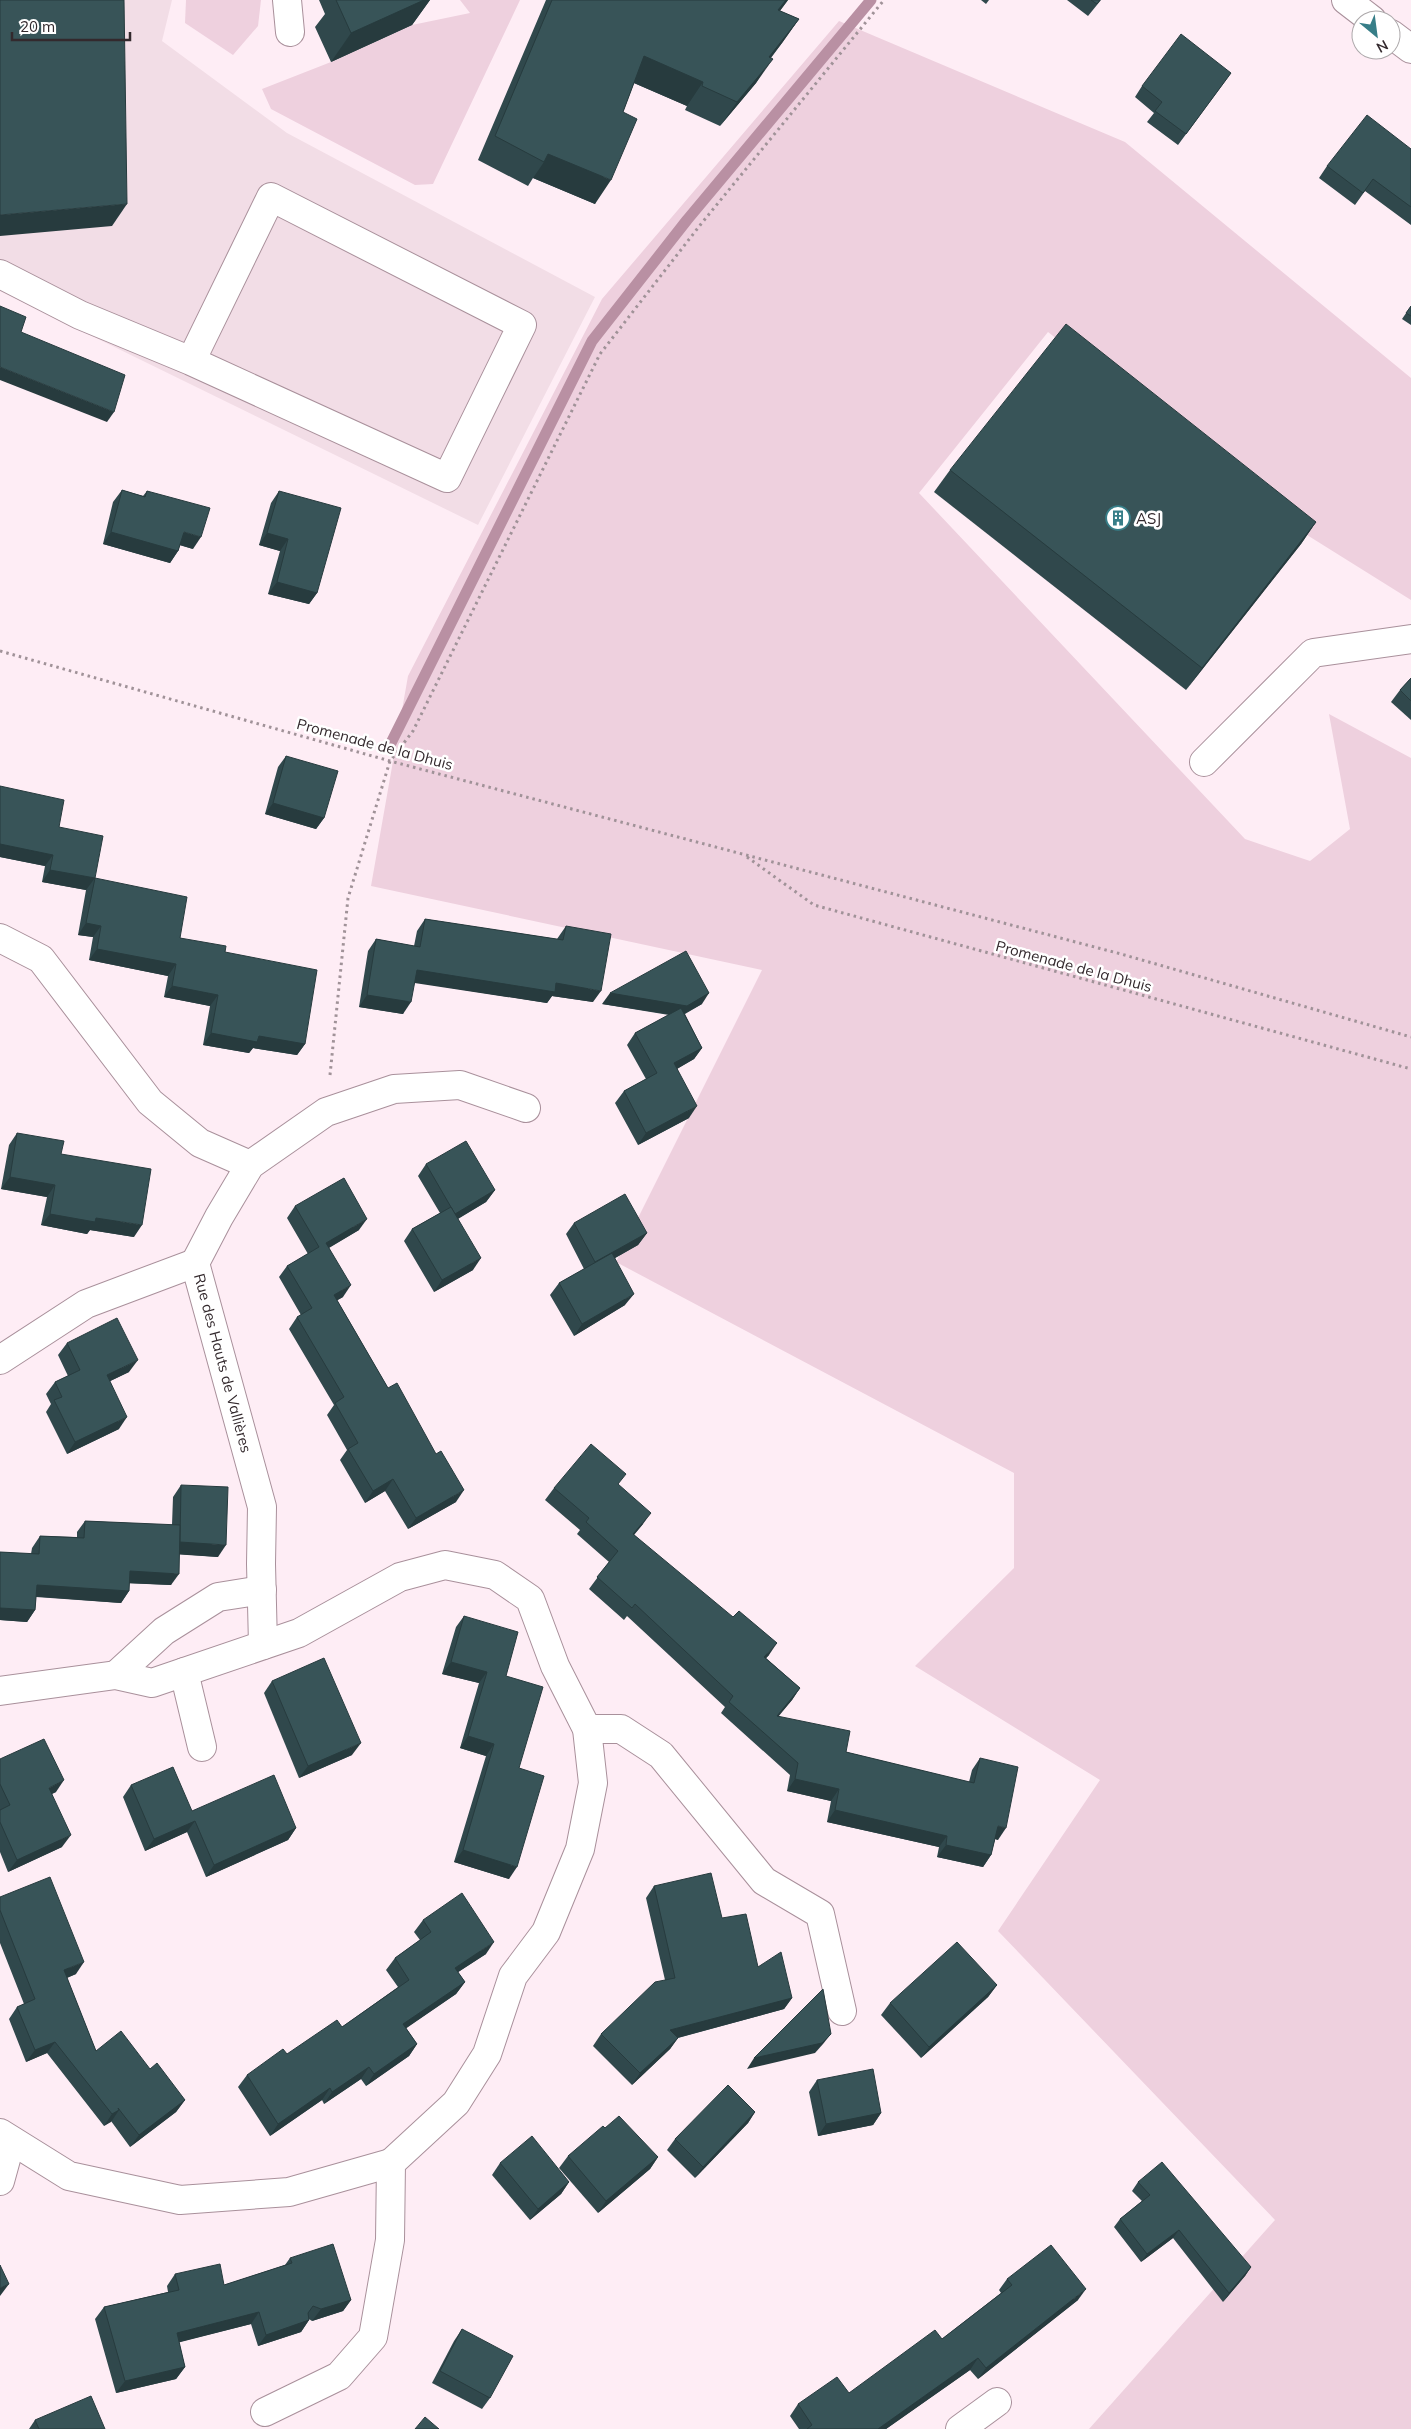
<svg xmlns="http://www.w3.org/2000/svg" width="1411" height="2429" viewBox="0 0 1411 2429" font-family="Mulish,sans-serif">
  <style>
    .built { fill: #f2dde6 }
    .green { fill: #eed0de }
    .lines { fill: none; stroke-linecap: round; stroke-linejoin: round }
    .stream { stroke: #b990a3; stroke-width: 11 }
    .minor-casing { stroke: #a9909b; stroke-width: 30 }
    .path { stroke: #a09298; stroke-width: 3; stroke-dasharray: 2.5 4; stroke-linecap: butt }
    .minor { stroke: #fff; stroke-width: 28 }
    .wall { fill: #30484c }
    .shaded-wall { fill: #273b3e }
    .building { fill: #385458; stroke: #273b3e }
    .labels { text-anchor: middle; dominant-baseline: central; stroke-width: 5; stroke-linejoin: round; paint-order: stroke }
    .poi-label { font-size: 15px; fill: #33292d; stroke: #fff; text-anchor: start }
    .street-label { font-size: 15px; fill: #33292d; stroke: #fff }
  </style>
  <rect width="100%" height="100%" fill="#feedf5"/>
  <path class="built" d="M0 0H172L162 41 287 133 595 297 478 525 0 291Z"/>
  <g class="green">
    <path d="M186 0H261L258 26 233 55 185 23Z"/>
    <path d="M460 0H520L433 184 415 185 271 109 262 89 331 62 412 25 470 13Z"/>
    <path d="M839 21 1125 142 1411 378V600L1307 535 1048 332 919 493 1245 839 1310 861 1350 829 1329 714 1411 758V2429H1089L1275 2220 998 1931 1100 1780 915 1666 1014 1568V1473L616 1262 762 970 371 886 408 676 602 299Z"/>
  </g>
  <g class="lines">
    <path class="stream" d="M390 745 592 341 687 220 871 0"/>
    <g class="minor-casing">
      <g id="minor">
        <path d="M287 0 290 32"/>
        <path d="M1346 0 1372 20"/>
        <path d="M1391 34 1411 49"/>
        <path d="M0 274 80 315 191 361 447 478 522 325 271 197 191 361"/>
        <path d="M1204 762 1313 653 1411 639"/>
        <path d="M0 938 41 959 150 1102 200 1143 250 1165"/>
        <path d="M195 1263 219 1217 250 1165 326 1112 394 1089 460 1085 526 1108"/>
        <path d="M195 1263 262 1507 261 1564 263 1645"/>
        <path d="M0 1360 86 1304 195 1263"/>
        <path d="M184 1672 202 1747"/>
        <path d="M116 1675 164 1631 218 1597 262 1590"/>
        <path d="M0 1691 116 1675 152 1683 299 1633 400 1577 445 1565 495 1575 530 1599 555 1666 587 1729 593 1783 580 1849 546 1932 513 1976 487 2054 456 2103 391 2163 390 2240 373 2337 339 2376 265 2412"/>
        <path d="M587 1729H621L661 1755 764 1881 820 1914 842 2011"/>
        <path d="M0 2133 69 2176 180 2200 289 2192 391 2163"/>
        <path d="M0 2181 11 2141"/>
        <path d="M960 2429 997 2402"/>
      </g>
    </g>
    <g class="path">
      <path d="M0 651 390 761 1121 954 1411 1037"/>
      <path d="M747 857 814 905 1411 1069"/>
      <path d="M330 1075 348 898 390 761 413 731 600 354 701 224 884 0"/>
    </g>
    <use href="#minor" class="minor"/>
  </g>
  <g class="wall">
    <path d="M319 0H430L412 25 331 62 315 27 325 14Z"/>
    <path d="M546 0H788L780 11 799 19 782 43 771 58 756 83 720 126 685 110 687 106 634 83 623 112 595 204 533 178 528 186 478 160Z"/>
    <path d="M981 0H989L986 4Z"/>
    <path d="M1067 0H1101L1088 16Z"/>
    <path d="M1231 73 1178 145 1147 122 1154 113 1135 97 1142 86Z"/>
    <path d="M1411 149V225L1365 191 1355 205 1319 178 1327 166Z"/>
    <path d="M1411 306V325L1402 319Z"/>
    <path d="M950 470 1316 522 1301 544 1186 690 934 492Z"/>
    <path d="M122 490 143 496 147 491 193 549 180 545 178 551 170 563 103 544 113 502Z"/>
    <path d="M279 491 317 593 309 604 268 594 280 551 259 545 271 503Z"/>
    <path d="M1411 678V720L1391 702 1400 690Z"/>
    <path d="M286 756 324 818 316 829 265 814 278 767Z"/>
    <path d="M0 786 59 827 95 878 180 938 225 952 305 1044 297 1055 253 1048 249 1053 203 1045 210 1006 164 997 168 976 89 960 93 937 78 935 86 890 42 882 45 866 0 857Z"/>
    <path d="M425 919 557 939 566 926 593 1002 552 996 547 1003 414 982 403 1014 359 1007 368 951 376 939 414 946 417 931Z"/>
    <path d="M602 1004H702L685 1014 702 1048 694 1059 677 1069 689 1118 638 1145 615 1103 624 1091 646 1079 627 1045 635 1033 669 1015Z"/>
    <path d="M17 1133 61 1154 134 1237 90 1230 87 1234 41 1225 47 1197 1 1189 9 1145Z"/>
    <path d="M426 1164 495 1190 486 1202 458 1219 473 1270 434 1292 404 1241 412 1229 440 1213 418 1176Z"/>
    <path d="M295 1206 359 1230 329 1248 343 1297 337 1300 388 1388 456 1502 408 1529 385 1491 365 1503 340 1460 347 1450 327 1415 334 1405 289 1329 297 1317 301 1315 279 1277 287 1266 308 1254 287 1218Z"/>
    <path d="M574 1223 647 1233 638 1245 615 1258 625 1305 574 1336 550 1295 559 1283 584 1269 566 1234Z"/>
    <path d="M67 1343 129 1372 110 1381 119 1429 67 1454 46 1412 51 1404 46 1394 55 1382 68 1376 58 1355Z"/>
    <path d="M181 1485 218 1557 179 1554 171 1585 129 1583V1591L121 1603 36 1597 35 1610 27 1622 0 1620V1552L31 1554 32 1548 40 1536 77 1537V1532L85 1521 172 1525 173 1497Z"/>
    <path d="M619 1485 643 1524 634 1535 769 1655 766 1658 800 1688 792 1700 778 1716 846 1752 969 1782 972 1770 980 1758 998 1840 995 1839 991 1855 983 1867 937 1857 939 1847 827 1822 831 1801 787 1791 790 1775 721 1713 725 1707 627 1616 624 1620 589 1589 609 1562 577 1534 580 1530 545 1500 554 1488Z"/>
    <path d="M464 1616 506 1676 519 1768 509 1879 454 1862 486 1756 460 1748 479 1683 442 1674 456 1627Z"/>
    <path d="M272 1681 352 1755 299 1778 264 1693Z"/>
    <path d="M0 1759 56 1792 52 1794 62 1847 8 1872 0 1852Z"/>
    <path d="M131 1785 192 1811 296 1828 288 1840 206 1877 187 1832 145 1851 123 1797Z"/>
    <path d="M654 1886 722 1918 758 1967 792 1998 784 2009 678 2038 670 2049 632 2085 593 2046 601 2034 665 1980 646 1898Z"/>
    <path d="M0 1897 76 1974 67 1978 96 2051 150 2069 185 2100 176 2112 130 2147 111 2121 104 2126 47 2053 26 2062 9 2019 17 2007 24 2004 0 1943Z"/>
    <path d="M423 1920 486 1954 458 1972 465 1982 456 1994 406 2028 417 2044 409 2056 366 2086 361 2079 324 2104 322 2100 270 2136 238 2087 247 2075 342 2027 398 1987 386 1970 395 1958 420 1940 414 1932Z"/>
    <path d="M997 1985 988 1997 921 2058 881 2015 890 2003Z"/>
    <path d="M817 2080 881 2113 873 2125 818 2136 809 2092Z"/>
    <path d="M755 2112 748 2123 695 2178 667 2150 675 2139Z"/>
    <path d="M605 2128 658 2157 650 2169 598 2213 559 2168 568 2156Z"/>
    <path d="M500 2163 569 2182 561 2194 530 2220 492 2175Z"/>
    <path d="M1138 2182 1251 2267 1245 2276 1223 2302 1173 2238 1141 2262 1114 2227 1120 2219 1142 2201 1132 2191Z"/>
    <path d="M290 2258 351 2300 343 2311 312 2321 309 2319V2320L301 2332 258 2346 251 2324 179 2342 185 2367 176 2379 116 2393 95 2319 104 2307 168 2292 167 2286 175 2274 224 2285 285 2265Z"/>
    <path d="M1007 2279 1078 2300 978 2379 970 2370 886 2429H799L790 2416 798 2404 849 2393 942 2339 1001 2293 999 2290Z"/>
    <path d="M462 2329 490 2398 482 2409 432 2383 454 2341Z"/>
    <path d="M35 2420 105 2429H29Z"/>
  </g>
  <g class="shaded-wall">
    <path d="M424 0H430L412 25 331 62 351 33Z"/>
    <path d="M786 0H788L762 34 778 10Z"/>
    <path d="M799 19 782 43 752 81 769 57Z"/>
    <path d="M644 56 703 82 687 106 627 80Z"/>
    <path d="M773 59 756 83 720 126 737 102Z"/>
    <path d="M548 154 611 180 595 204 533 178 544 162Z"/>
    <path d="M127 204 112 226 0 236V215Z"/>
    <path d="M0 367 114 412 107 422 0 380Z"/>
    <path d="M1316 522 1301 544 1186 690 1202 668Z"/>
    <path d="M111 532 178 551 170 563 103 544Z"/>
    <path d="M184 532 201 537 193 549 176 544Z"/>
    <path d="M267 533 288 539 280 551 259 545Z"/>
    <path d="M277 582 317 593 309 604 268 594Z"/>
    <path d="M273 803 324 818 316 829 265 814Z"/>
    <path d="M0 844 53 855 45 866 0 857Z"/>
    <path d="M50 870 95 878 86 890 42 882Z"/>
    <path d="M86 923 101 926 93 937 78 935Z"/>
    <path d="M97 949 176 964 168 976 89 960Z"/>
    <path d="M417 970 556 983 601 991 593 1002 552 996 547 1003 408 982Z"/>
    <path d="M172 986 218 995 210 1006 164 997Z"/>
    <path d="M610 993H709L702 1004 680 1016 602 1004Z"/>
    <path d="M367 995 411 1002 403 1014 359 1007Z"/>
    <path d="M211 1033 259 1036 305 1044 297 1055 253 1048 249 1053 203 1045Z"/>
    <path d="M702 1048 694 1059 666 1075 674 1063Z"/>
    <path d="M697 1106 689 1118 638 1145 646 1133Z"/>
    <path d="M10 1177 55 1185 47 1197 1 1189Z"/>
    <path d="M495 1190 486 1202 447 1225 455 1214Z"/>
    <path d="M50 1214 96 1218 142 1225 134 1237 90 1230 87 1234 41 1225Z"/>
    <path d="M367 1219 359 1230 318 1254 326 1243Z"/>
    <path d="M647 1233 638 1245 587 1274 595 1262Z"/>
    <path d="M481 1258 473 1270 434 1292 442 1280Z"/>
    <path d="M351 1285 343 1297 326 1307 334 1295Z"/>
    <path d="M634 1294 625 1305 574 1336 582 1324Z"/>
    <path d="M138 1360 129 1372 98 1387 107 1375Z"/>
    <path d="M127 1417 119 1429 67 1454 75 1442Z"/>
    <path d="M393 1479 385 1491 365 1503 373 1491Z"/>
    <path d="M464 1490 456 1502 408 1529 416 1518Z"/>
    <path d="M651 1513 643 1524 625 1545 633 1534Z"/>
    <path d="M180 1542 226 1545 218 1557 172 1554Z"/>
    <path d="M130 1571 179 1574 171 1585 122 1583Z"/>
    <path d="M37 1585 129 1591 121 1603 29 1596Z"/>
    <path d="M0 1608 35 1610 27 1622 0 1620Z"/>
    <path d="M777 1643 769 1655 756 1669 764 1657Z"/>
    <path d="M451 1662 487 1672 479 1683 442 1674Z"/>
    <path d="M800 1688 792 1700 769 1728 777 1716Z"/>
    <path d="M468 1736 494 1744 486 1756 460 1748Z"/>
    <path d="M361 1743 352 1755 299 1778 308 1766Z"/>
    <path d="M795 1779 839 1789 831 1801 787 1791Z"/>
    <path d="M64 1780 56 1792 40 1799 49 1788Z"/>
    <path d="M835 1810 947 1836 939 1847 827 1822Z"/>
    <path d="M195 1821 187 1832 145 1851 154 1839Z"/>
    <path d="M998 1826 1006 1828 998 1840 990 1837Z"/>
    <path d="M296 1828 288 1840 206 1877 214 1865Z"/>
    <path d="M71 1835 62 1847 8 1872 17 1860Z"/>
    <path d="M946 1845 991 1855 983 1867 937 1857Z"/>
    <path d="M463 1850 517 1867 509 1879 454 1862Z"/>
    <path d="M494 1942 486 1954 446 1980 455 1968Z"/>
    <path d="M84 1962 76 1974 56 1982 64 1970Z"/>
    <path d="M465 1982 456 1994 395 2036 403 2024Z"/>
    <path d="M997 1985 988 1997 921 2058 929 2047Z"/>
    <path d="M792 1998 784 2009 662 2042 670 2030Z"/>
    <path d="M831 2034 823 2044 815 2053 747 2069 754 2058Z"/>
    <path d="M678 2038 670 2049 632 2085 640 2073Z"/>
    <path d="M55 2042 47 2053 26 2062 35 2050Z"/>
    <path d="M417 2044 409 2056 366 2086 374 2074Z"/>
    <path d="M369 2067 361 2079 324 2104 332 2092Z"/>
    <path d="M330 2088 322 2100 270 2136 278 2124Z"/>
    <path d="M185 2100 176 2112 130 2147 139 2135Z"/>
    <path d="M119 2110 111 2122 104 2126 112 2114Z"/>
    <path d="M755 2112 748 2123 695 2178 703 2167Z"/>
    <path d="M881 2113 873 2125 818 2136 826 2124Z"/>
    <path d="M658 2157 650 2169 598 2213 606 2201Z"/>
    <path d="M569 2182 561 2194 530 2220 538 2209Z"/>
    <path d="M1179 2230 1173 2238 1141 2262 1147 2254Z"/>
    <path d="M1251 2267 1245 2276 1223 2302 1229 2293Z"/>
    <path d="M9 2284 0 2296V2288Z"/>
    <path d="M1086 2289 1078 2300 978 2379 986 2368Z"/>
    <path d="M351 2300 343 2311 312 2321 321 2309Z"/>
    <path d="M259 2312 251 2324 169 2345 177 2333Z"/>
    <path d="M309 2320 301 2332 258 2346 266 2335Z"/>
    <path d="M978 2358 970 2370 886 2429H878Z"/>
    <path d="M185 2367 176 2379 116 2393 125 2381Z"/>
  </g>
  <g class="building">
    <path d="M0 0H124L127 204 0 215Z"/>
    <path d="M336 0H424L351 33Z"/>
    <path d="M552 0H786L778 10 799 19 769 57 773 59 737 102 702 86 703 82 644 56 623 112 637 119 611 180 548 154 544 162 495 136Z"/>
    <path d="M1091 0H1100L1097 4Z"/>
    <path d="M1181 34 1231 73 1186 134 1155 111 1162 102 1142 86Z"/>
    <path d="M1367 115 1411 149V207L1373 179 1363 193 1327 166Z"/>
    <path d="M0 306 26 317 21 332 125 375 114 412 0 367Z"/>
    <path d="M1411 306V316L1406 313Z"/>
    <path d="M1066 324 1316 522 1202 668 950 470Z"/>
    <path d="M122 490 145 497 147 491 210 508 201 537 184 532 178 551 111 532Z"/>
    <path d="M279 491 341 508 317 593 277 582 288 539 267 533Z"/>
    <path d="M1411 678V701L1400 690Z"/>
    <path d="M286 756 338 771 324 818 273 803Z"/>
    <path d="M0 786 64 800 59 827 103 836 95 878 187 897 180 938 226 946 225 952 317 970 305 1044 259 1036 257 1042 211 1033 218 995 172 986 176 964 97 949 101 926 86 923 95 878 50 870 53 855 0 844Z"/>
    <path d="M425 919 563 940 566 926 611 934 601 991 556 983 555 992 417 970 411 1002 367 995 376 939 420 947Z"/>
    <path d="M686 951 709 993 687 1006 610 993Z"/>
    <path d="M681 1008 702 1048 674 1063 697 1106 646 1133 624 1091 657 1073 635 1033Z"/>
    <path d="M17 1133 64 1141 61 1154 151 1169 142 1225 96 1218 95 1222 50 1214 55 1185 10 1177Z"/>
    <path d="M466 1141 495 1190 455 1214 426 1164Z"/>
    <path d="M344 1178 367 1219 326 1243 351 1285 334 1295 388 1388 397 1383 436 1454 441 1451 464 1490 416 1518 393 1479 373 1491 348 1449 358 1443 335 1403 344 1397 297 1317 312 1308 287 1266 319 1247 295 1206Z"/>
    <path d="M625 1194 647 1233 595 1262 574 1223Z"/>
    <path d="M451 1207 481 1258 442 1280 412 1229Z"/>
    <path d="M612 1253 634 1294 582 1324 559 1283Z"/>
    <path d="M117 1318 138 1360 107 1375 127 1417 75 1442 54 1400 62 1397 55 1382 80 1370 67 1343Z"/>
    <path d="M591 1444 626 1474 618 1484 651 1513 633 1534 733 1617 739 1611 777 1643 764 1657 800 1688 777 1716 850 1731 846 1752 974 1783 980 1758 1018 1767 1006 1828 998 1826 991 1855 946 1845 947 1836 835 1810 839 1789 795 1779 798 1763 729 1702 733 1696 635 1604 632 1608 597 1577 618 1551 586 1522 589 1518 554 1488Z"/>
    <path d="M181 1485 228 1487 226 1545 180 1542Z"/>
    <path d="M85 1521 180 1525 179 1574 130 1571 129 1591 37 1585 35 1610 0 1608V1552L39 1554 40 1536 84 1538Z"/>
    <path d="M464 1616 518 1632 506 1676 543 1687 519 1768 544 1776 517 1867 463 1850 494 1744 468 1736 487 1672 451 1662Z"/>
    <path d="M324 1658 361 1743 308 1766 272 1681Z"/>
    <path d="M44 1739 64 1780 49 1788 71 1835 17 1860 0 1822V1810L10 1805 0 1784V1759Z"/>
    <path d="M173 1767 192 1811 274 1775 296 1828 214 1865 195 1821 154 1839 131 1785Z"/>
    <path d="M711 1873 722 1918 746 1914 758 1967 781 1952 792 1998 670 2030 678 2038 640 2073 601 2034 655 1982 675 1978 654 1886Z"/>
    <path d="M50 1877 84 1962 64 1970 96 2051 121 2031 150 2069 157 2063 185 2100 139 2135 118 2108 119 2110 112 2114 55 2042 35 2050 17 2007 35 1999 0 1910V1897Z"/>
    <path d="M462 1893 494 1942 455 1968 465 1982 403 2024 417 2044 374 2074 369 2067 332 2092 330 2088 278 2124 247 2075 283 2049 287 2054 337 2020 342 2027 409 1980 395 1958 431 1932 423 1920Z"/>
    <path d="M957 1942 997 1985 929 2047 890 2003Z"/>
    <path d="M823 1989 831 2034 822 2043 754 2058Z"/>
    <path d="M873 2069 881 2113 826 2124 817 2080Z"/>
    <path d="M728 2085 755 2112 703 2167 675 2139Z"/>
    <path d="M619 2116 658 2157 606 2201 568 2156 603 2126 605 2128Z"/>
    <path d="M532 2136 569 2182 538 2209 500 2163Z"/>
    <path d="M1162 2162 1251 2267 1229 2293 1179 2230 1147 2254 1120 2219 1150 2195 1138 2182Z"/>
    <path d="M333 2244 351 2300 321 2309 313 2306 308 2313 309 2320 266 2335 259 2312 177 2333 185 2367 125 2381 104 2307 179 2290 175 2274 220 2264 224 2285 292 2263 290 2258Z"/>
    <path d="M1051 2245 1086 2289 986 2368 978 2358 878 2429H807L812 2425 798 2404 837 2377 849 2393 935 2330 942 2339 1012 2285 1007 2279Z"/>
    <path d="M0 2265 9 2284 0 2288Z"/>
    <path d="M462 2329 513 2356 490 2398 440 2371Z"/>
    <path d="M91 2396 105 2429H39L35 2420Z"/>
    <path d="M425 2417 439 2429H415Z"/>
  </g>
  <defs>
    <g id="building-ring" transform="scale(1.25)"><circle r="9.5" fill="#fff" stroke="#377e88" stroke-width="1.5"/><path d="M-4-6H4V6H1V3H-1V6H-4ZM-2.5-4.3h1.7v1.8h-1.7ZM.8-4.3h1.7v1.8H.8ZM-2.5-1h1.7V.8h-1.7ZM.8-1h1.7V.8H.8Z" fill="#377e88"/></g>
  </defs>
  <g fill-rule="evenodd">
    <use href="#building-ring" x="1118" y="518"/>
  </g>
  <g class="labels">
    <g class="poi-label">
      <text x="1136" y="518">ASJ</text>
    </g>
    <g class="street-label">
      <text transform="translate(375 744) rotate(15)">Promenade de la Dhuis</text>
      <text transform="translate(1074 966) rotate(15)">Promenade de la Dhuis</text>
      <text transform="translate(223 1363) rotate(75)">Rue des Hauts de Vallières</text>
    </g>
  </g>
  <g transform="translate(1376 35) rotate(151)"><circle r="24" fill="#ffffff" stroke="#ada9ab"/>
  <path d="M0-4L9 19L0 12L-9 19Z" fill="#377e88"/>
  <text y="-8" font-size="14" font-weight="bold" text-anchor="middle" fill="#33292d">N</text>
  </g>
  <path d="M12 32v8h118v-8" fill="none" stroke="#33292d" stroke-width="2.5"/>
  <text x="20" y="32" font-size="15" fill="#33292d" stroke="#ffffff" stroke-width="4" paint-order="stroke">20 m</text>
</svg>
